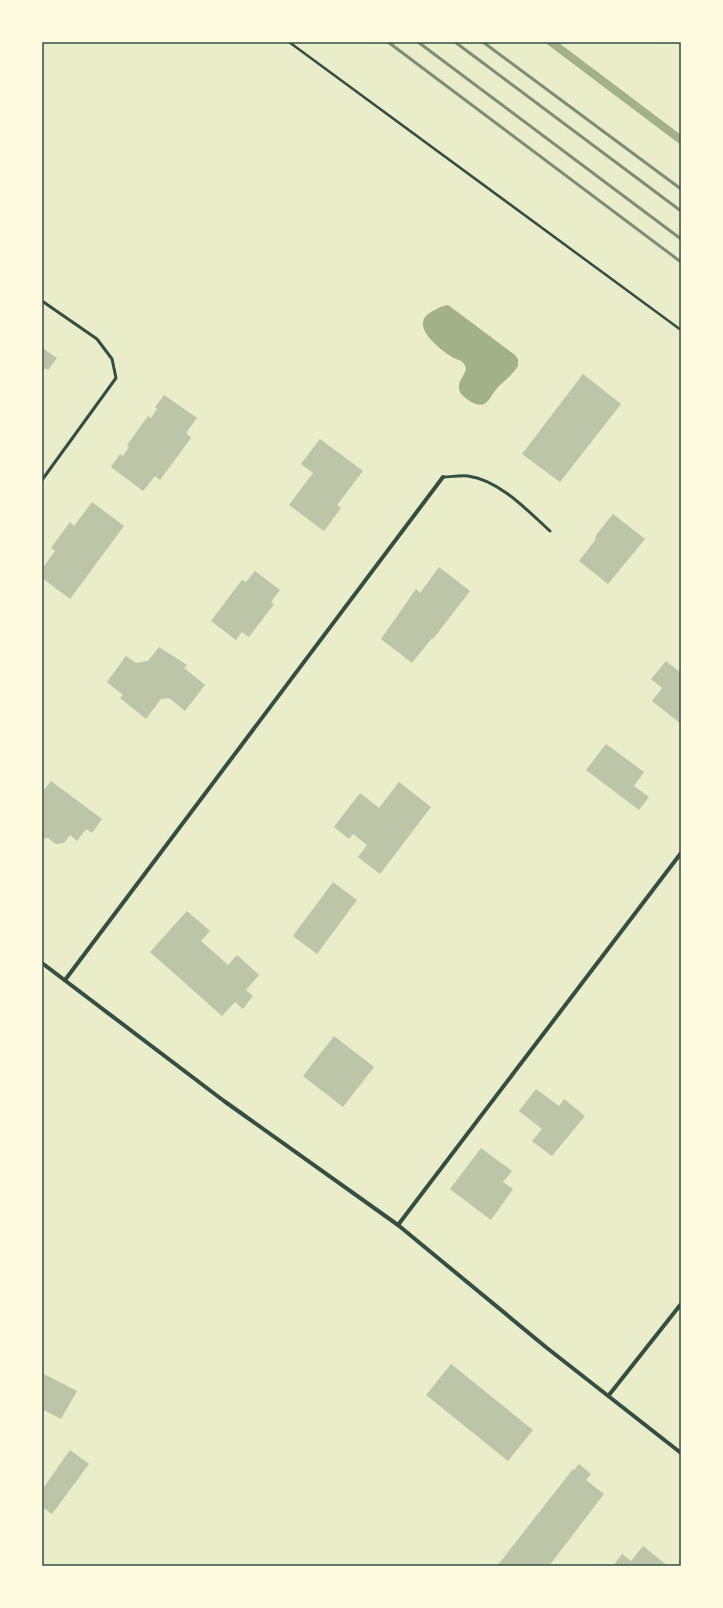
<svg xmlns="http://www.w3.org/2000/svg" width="723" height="1608" viewBox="0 0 723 1608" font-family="Ubuntu,sans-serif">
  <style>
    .water { fill: #a3b18a }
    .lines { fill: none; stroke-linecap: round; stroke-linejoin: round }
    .stream { stroke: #a3b18a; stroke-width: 8 }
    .building { fill: #bcc5a7 }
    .path { stroke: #344e41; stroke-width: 2.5 }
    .service { stroke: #344e41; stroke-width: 3 }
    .minor { stroke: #344e41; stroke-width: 4 }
    .rail { stroke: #7c8e77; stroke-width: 3 }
    .neatline { fill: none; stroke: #344e41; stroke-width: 1.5 }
  </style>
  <rect width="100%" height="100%" fill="#e9edc9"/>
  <path class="water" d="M448 305 515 355 518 359V366C513 374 506 380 499 386 488 397 488 413 468 400 464 397 459 393 459 388 458 380 465 376 466 368 466 368 464 363 463 363 461 360 455 359 452 357 441 350 411 328 428 314 435 310 440 306 448 305Z"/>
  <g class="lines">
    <path class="stream" d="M551 42 681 140"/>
  </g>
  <g class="building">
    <path d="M42 348 57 358 48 370 45 368 42 373Z"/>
    <path d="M583 374 621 404 560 482 522 454Z"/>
    <path d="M164 395 197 418 186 433 191 438 160 480 155 476 143 491 111 467 120 454 123 456 129 447 127 445 148 416 151 418 157 409 155 407Z"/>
    <path d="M320 439 363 471 337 505 341 508 324 531 289 505 313 473 301 464Z"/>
    <path d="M92 502 124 526 70 599 42 578V569L55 551 51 548 70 522 74 526Z"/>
    <path d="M613 514 645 539 608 584 579 561 596 539 595 538 596 535Z"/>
    <path d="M439 567 470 591 433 639 432 638 412 663 381 639 416 589 420 593Z"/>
    <path d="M255 571 280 590 271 602 274 604 249 637 242 632 236 640 211 621 242 580 246 582Z"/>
    <path d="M159 647 187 665 184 668 205 685 185 711 169 698 161 699 146 719 120 698 123 695 107 682 126 656 136 663 148 661Z"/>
    <path d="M666 661 681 673V724L652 701 662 688 651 679Z"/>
    <path d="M606 744 644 772 634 786 649 797 639 810 586 770Z"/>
    <path d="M51 781 102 819 92 833 86 829 77 841 70 835 64 843 56 844 48 838 42 839V792Z"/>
    <path d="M399 782 431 807 380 874 358 857 367 845 353 834 349 839 334 827 360 793 379 808Z"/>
    <path d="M333 882 357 900 317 954 293 936Z"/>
    <path d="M187 911 210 931 201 941 228 965 237 955 259 975 246 990 253 996 243 1009 235 1002 222 1016 150 952Z"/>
    <path d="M334 1036 374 1067 343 1107 303 1076Z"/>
    <path d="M536 1089 559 1106 564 1099 585 1116 552 1156 532 1141 542 1129 519 1111Z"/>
    <path d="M481 1148 512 1171 503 1182 513 1189 491 1220 450 1189Z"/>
    <path d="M451 1364 533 1430 508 1461 426 1395Z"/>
    <path d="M42 1373 77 1391 61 1419 42 1409Z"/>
    <path d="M70 1450 89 1464 52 1514 42 1507V1490Z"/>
    <path d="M579 1464 591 1474 586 1480 604 1494 549 1566H497L573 1469 574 1470Z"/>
    <path d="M643 1546 668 1566H613L622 1554 631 1561Z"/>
  </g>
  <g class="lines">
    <path class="path" d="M289 42 681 330"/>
    <g class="service">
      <path d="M42 301 97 339 112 359 116 378 42 480"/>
      <path d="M443 477C451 477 460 475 468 476 499 480 528 511 550 531"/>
    </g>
    <g class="minor">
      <path d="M42 963 224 1101 398 1225 547 1348 681 1453"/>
      <path d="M65 980 443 477"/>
      <path d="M398 1225 681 853"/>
      <path d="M609 1395 681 1304"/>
    </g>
    <g class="rail">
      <path d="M388 42 681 262"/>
      <path d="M418 42 681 239"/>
      <path d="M455 42 681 211"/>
      <path d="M483 42 681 189"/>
    </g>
  </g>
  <rect width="723" height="1608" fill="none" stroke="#fefae0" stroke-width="86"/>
  <rect x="43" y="43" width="637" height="1522" class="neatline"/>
</svg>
